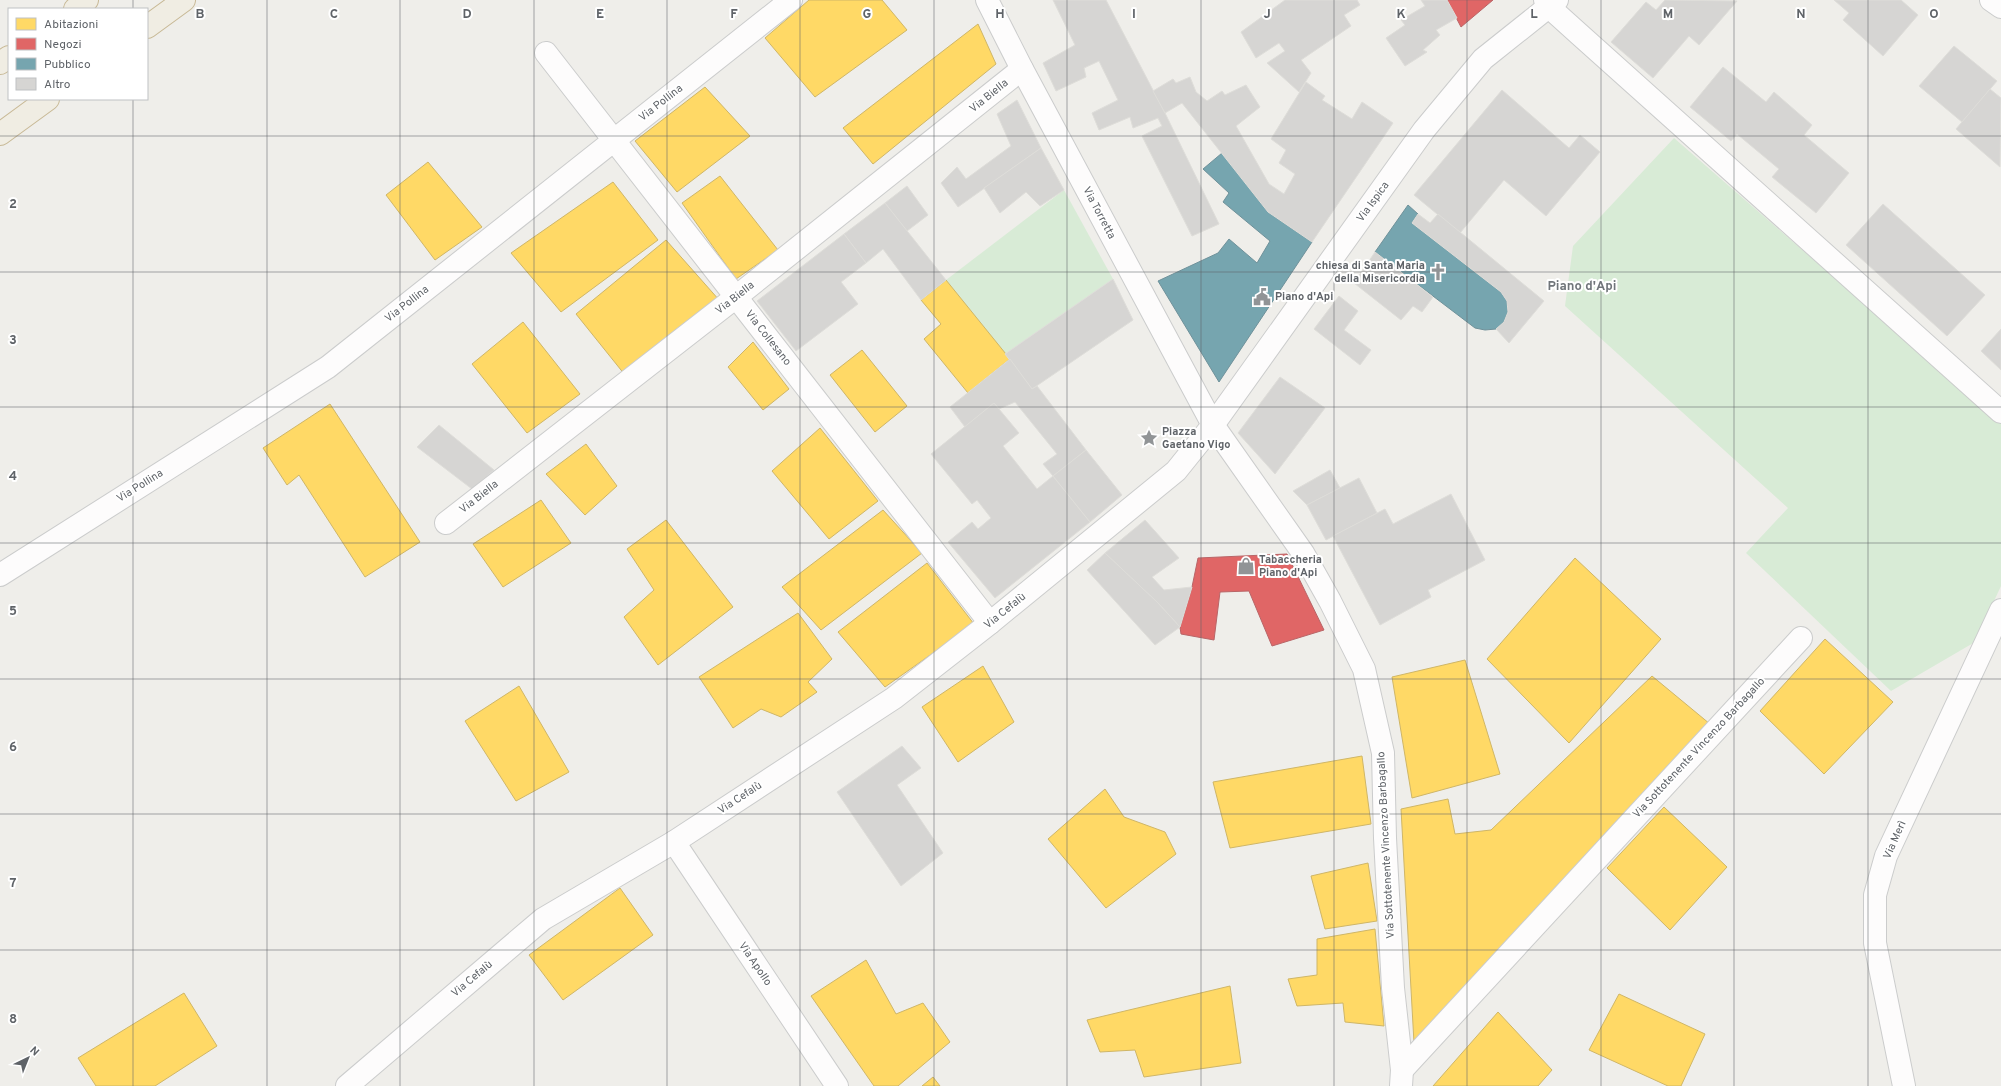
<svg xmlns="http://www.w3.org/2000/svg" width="2001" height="1086" viewBox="0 0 2001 1086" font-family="Overpass,sans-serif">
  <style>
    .green { fill: #d8ebd6 }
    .homes { fill: #ffd966; stroke: #cfb667 }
    .shops { fill: #e06666; stroke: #b96567 }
    .public { fill: #76a5af; stroke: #6f919a }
    .building { fill: #d6d5d3; stroke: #deddd9 }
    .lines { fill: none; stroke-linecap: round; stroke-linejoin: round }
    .minor-casing { stroke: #cbcccc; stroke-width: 24 }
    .highway-casing { stroke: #c8b996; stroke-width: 24 }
    .minor { stroke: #fdfcfc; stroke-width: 22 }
    .highway { stroke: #f0ede3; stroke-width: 22 }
    .grid { fill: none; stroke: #5f6368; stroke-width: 1; stroke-opacity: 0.55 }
    .labels { text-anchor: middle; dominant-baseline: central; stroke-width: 4; stroke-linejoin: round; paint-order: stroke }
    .street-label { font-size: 11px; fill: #5f6368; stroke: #fff }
    .poi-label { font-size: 11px; font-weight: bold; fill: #5f6368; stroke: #fff; text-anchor: start }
    .quarter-label { font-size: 13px; font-weight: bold; fill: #70757a; stroke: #fff }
    .grid-label { font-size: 13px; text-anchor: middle; font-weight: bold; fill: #5f6368; stroke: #fff; stroke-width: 4; stroke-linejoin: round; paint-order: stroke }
  </style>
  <rect width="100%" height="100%" fill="#efeeea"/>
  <g class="green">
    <path d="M1674 138 2001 423V586L1975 642 1891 691 1746 553 1788 508 1565 306 1573 246Z"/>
    <path d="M1064 190 1113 279 1005 354 946 280Z"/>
  </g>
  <g class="homes">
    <path d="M809 0H882L907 30 815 97 765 38Z"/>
    <path d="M978 24 996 64 873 164 843 128Z"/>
    <path d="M705 87 750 136 677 192 635 141Z"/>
    <path d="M428 162 482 227 435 260 386 195Z"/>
    <path d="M720 176 778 250 736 279 682 203Z"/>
    <path d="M613 182 658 240 561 312 511 253Z"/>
    <path d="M666 240 720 301 625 375 576 314Z"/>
    <path d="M946 280 1010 359 968 393 924 339 941 324 921 300Z"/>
    <path d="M523 322 580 394 527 433 472 364Z"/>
    <path d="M753 342 789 389 763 410 728 367Z"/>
    <path d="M862 350 907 406 875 432 830 375Z"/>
    <path d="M330 404 420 542 365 577 299 475 287 485 263 448Z"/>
    <path d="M820 428 878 501 829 539 772 471Z"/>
    <path d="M586 444 617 486 585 515 546 474Z"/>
    <path d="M541 500 571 543 503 587 473 544Z"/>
    <path d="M883 510 922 553 821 630 782 587Z"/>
    <path d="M666 520 733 607 658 665 624 617 654 590 627 549Z"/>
    <path d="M1575 558 1661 639 1569 743 1487 659Z"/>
    <path d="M927 563 974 624 885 687 838 632Z"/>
    <path d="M798 613 832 659 808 682 817 692 781 717 761 709 733 728 699 677Z"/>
    <path d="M1825 639 1893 702 1824 774 1760 711Z"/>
    <path d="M1465 660 1500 774 1412 798 1392 677Z"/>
    <path d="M983 666 1014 722 958 762 922 707Z"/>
    <path d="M1652 676 1710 724 1414 1043 1401 809 1448 799 1455 834 1491 830Z"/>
    <path d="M519 686 569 772 516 801 465 721Z"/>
    <path d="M1362 756 1371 824 1230 848 1213 782Z"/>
    <path d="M1105 789 1124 817 1165 832 1176 854 1106 908 1048 839Z"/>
    <path d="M1664 807 1727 867 1670 930 1607 868Z"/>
    <path d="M1368 863 1377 921 1325 929 1311 876Z"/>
    <path d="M620 888 653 935 563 1000 529 955Z"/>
    <path d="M1375 929 1384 1026 1345 1022 1343 1003 1297 1006 1288 979 1317 975V939Z"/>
    <path d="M866 960 896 1014 923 1003 950 1042 898 1086H874L811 996Z"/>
    <path d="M1230 986 1241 1063 1144 1077 1135 1050 1100 1052 1087 1020Z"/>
    <path d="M184 993 217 1046 155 1086H96L78 1058Z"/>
    <path d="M1619 994 1705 1034 1681 1086H1668L1589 1050Z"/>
    <path d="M1498 1012 1552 1070 1538 1086H1433Z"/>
    <path d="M933 1077 940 1086H922Z"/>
  </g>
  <g class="shops">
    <path d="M1447 0H1493L1461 27Z"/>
    <path d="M1287 554 1324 630 1272 646 1249 591 1220 592 1214 640 1181 634 1180 627 1192 587 1198 558Z"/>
  </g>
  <g class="public">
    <path d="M1222 153 1268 212 1312 242 1219 382 1158 281 1218 253 1229 239 1257 263 1270 241 1223 202 1229 193 1203 169Z"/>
    <path d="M1408 205 1418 214 1412 223 1501 292 1507 301 1508 312 1504 322 1496 329 1485 330 1475 328 1375 252Z"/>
  </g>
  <g class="building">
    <path d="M1053 0H1106L1165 113 1219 224 1192 236 1142 136 1162 126 1158 118 1133 128 1130 117 1099 130 1092 113 1118 100 1099 61 1084 68 1086 77 1056 91 1043 63 1075 45Z"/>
    <path d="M1285 0H1357L1360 5 1344 15 1351 26 1301 60 1311 73 1299 92 1267 63 1285 51 1279 43 1256 58 1241 32Z"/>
    <path d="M1421 0H1447L1457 18 1436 30 1440 35 1423 50 1427 52 1405 66 1386 38 1405 25 1401 20 1425 6Z"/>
    <path d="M1665 0 1737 1 1699 45 1689 36 1653 78 1611 42 1646 2 1656 10Z"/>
    <path d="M1834 0H1901L1918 15 1883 56 1843 20 1849 13Z"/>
    <path d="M1954 46 1997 81 1962 122 1919 86Z"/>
    <path d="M1723 67 1766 102 1774 92 1812 125 1804 135 1849 173 1816 213 1772 177 1779 169 1737 134 1731 141 1690 107Z"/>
    <path d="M1190 77 1196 92 1207 101 1222 91 1225 95 1246 85 1260 107 1236 126 1269 184 1284 194 1295 174 1279 163 1286 150 1271 139 1306 82 1325 96 1322 100 1352 119 1362 102 1393 123 1312 242 1268 212 1182 103 1165 113 1153 91 1173 79 1176 83Z"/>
    <path d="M1990 89 2001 98 2000 167 1956 129Z"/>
    <path d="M1502 90 1569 148 1580 135 1600 152 1546 216 1504 180 1460 233 1414 195Z"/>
    <path d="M1017 100 1041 148 958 207 941 183 957 167 966 179 1011 146 997 114Z"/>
    <path d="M1041 148 1064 190 1040 206 1026 192 1000 213 984 188Z"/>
    <path d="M907 186 928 215 907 231 885 203Z"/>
    <path d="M885 203 946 280 921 300 883 249 866 263 844 234Z"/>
    <path d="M1883 204 1985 295 1947 336 1846 245Z"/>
    <path d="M1418 214 1430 223 1438 214 1544 301 1509 343 1496 329 1504 322 1508 312 1507 301 1501 292 1412 223Z"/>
    <path d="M844 234 866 263 841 282 858 304 796 351 757 301Z"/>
    <path d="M1375 252 1433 297 1422 312 1413 306 1401 320 1354 283Z"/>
    <path d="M1113 279 1133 320 1032 389 1005 354Z"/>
    <path d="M1339 296 1358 311 1344 330 1371 350 1360 365 1314 329Z"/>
    <path d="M2001 329V370L1981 351Z"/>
    <path d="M1010 359 1032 389 1037 386 1086 450 1053 476 1043 464 1057 454 1015 402 999 409 994 403 965 427 950 407Z"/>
    <path d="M1280 377 1325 408 1275 474 1238 433Z"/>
    <path d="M994 403 1019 433 1003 446 1037 489 1053 476 1090 522 995 598 948 542 972 522 978 529 991 518 977 500 972 504 931 454Z"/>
    <path d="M439 425 494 470 472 489 417 447Z"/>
    <path d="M1086 450 1122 495 1090 522 1053 476Z"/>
    <path d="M1330 470 1340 488 1307 505 1293 491Z"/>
    <path d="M1359 478 1377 513 1326 540 1307 505Z"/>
    <path d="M1451 494 1485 560 1428 590 1431 597 1380 625 1333 536 1385 509 1393 524Z"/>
    <path d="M1145 520 1179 558 1152 577 1164 590 1192 587 1180 627 1159 604 1105 553Z"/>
    <path d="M1105 553 1157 602 1180 627 1155 645 1087 570Z"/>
    <path d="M902 746 921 768 897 785 943 853 901 886 837 792Z"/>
  </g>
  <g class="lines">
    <g class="minor-casing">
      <g id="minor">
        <path d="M987 0 1022 69 1213 425 1303 553 1330 601 1364 669 1383 753 1385 838 1393 988 1402 1070 1401 1086"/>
        <path d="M1545 0 1548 6 1579 34 2001 412"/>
        <path d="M1991 0 2001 7"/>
        <path d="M546 53 990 623"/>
        <path d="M446 523 736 297 1022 69"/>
        <path d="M0 575 328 367 791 0"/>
        <path d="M674 842 837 1086"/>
        <path d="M1402 1070 1801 638"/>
        <path d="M347 1086 543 919 674 842 894 698 990 623 1176 471 1213 425 1424 130 1483 59 1557 0"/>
        <path d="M1904 1086 1875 943V895L1886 856 2001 610"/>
      </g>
    </g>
    <g class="highway-casing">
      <g id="highway">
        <path d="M75 9 87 0"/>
        <path d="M147 27 184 0"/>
        <path d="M0 63 9 57"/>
        <path d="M0 134 48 99"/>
      </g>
    </g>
    <use href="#minor" class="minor"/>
    <use href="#highway" class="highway"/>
  </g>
  <path class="grid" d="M133 0V9M267 0V1086M400 0V1086M534 0V1086M667 0V1086M800 0V1086M934 0V1086M1067 0V1086M1201 0V1086M1334 0V1086M1467 0V1086M1601 0V1086M1734 0V1086M1868 0V1086M133 99V1086M0 136H2001M0 272H2001M0 407H2001M0 543H2001M0 679H2001M0 814H2001M0 950H2001"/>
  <defs>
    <g id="church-bare" transform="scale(1.38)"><path d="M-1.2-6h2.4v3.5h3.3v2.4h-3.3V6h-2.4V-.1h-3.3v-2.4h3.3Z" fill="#919496" stroke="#fff" stroke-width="2.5" paint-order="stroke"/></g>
    <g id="civic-bare" transform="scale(1.38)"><path d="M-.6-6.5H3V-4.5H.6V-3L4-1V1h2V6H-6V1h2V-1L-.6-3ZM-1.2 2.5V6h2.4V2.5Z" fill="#919496" stroke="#fff" stroke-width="2.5" paint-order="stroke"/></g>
    <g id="sight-bare" transform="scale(1.38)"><path d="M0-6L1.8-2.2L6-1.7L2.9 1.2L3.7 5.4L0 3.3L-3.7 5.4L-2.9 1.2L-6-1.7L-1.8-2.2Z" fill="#919496" stroke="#fff" stroke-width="2.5" paint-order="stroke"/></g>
    <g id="shop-bare" transform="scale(1.38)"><path d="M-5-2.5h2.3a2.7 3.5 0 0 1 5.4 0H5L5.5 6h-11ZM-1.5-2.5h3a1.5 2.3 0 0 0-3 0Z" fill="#919496" stroke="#fff" stroke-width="2.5" paint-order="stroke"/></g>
  </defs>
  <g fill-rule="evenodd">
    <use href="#church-bare" x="1438" y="272"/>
    <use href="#civic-bare" x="1262" y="297"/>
    <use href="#sight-bare" x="1149" y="438"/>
    <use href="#shop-bare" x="1246" y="566"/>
  </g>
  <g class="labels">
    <g class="street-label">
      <text transform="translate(989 96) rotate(-39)">Via Biella</text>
      <text transform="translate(661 103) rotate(-38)">Via Pollina</text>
      <text transform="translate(1373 202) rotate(-54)">Via Ispica</text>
      <text transform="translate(1099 213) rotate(62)">Via Torretta</text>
      <text transform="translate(735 298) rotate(-38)">Via Biella</text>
      <text transform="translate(407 304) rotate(-38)">Via Pollina</text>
      <text transform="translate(768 338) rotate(52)">Via Collesano</text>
      <text transform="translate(140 486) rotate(-32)">Via Pollina</text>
      <text transform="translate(479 497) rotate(-38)">Via Biella</text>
      <text transform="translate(1005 611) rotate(-39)">Via Cefalù</text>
      <text transform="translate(1699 748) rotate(-47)">Via Sottotenente Vincenzo Barbagallo</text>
      <text transform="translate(740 798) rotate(-33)">Via Cefalù</text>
      <text transform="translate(1895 840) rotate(-66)">Via Merì</text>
      <text transform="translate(1386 845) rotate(-93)">Via Sottotenente Vincenzo Barbagallo</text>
      <text transform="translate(755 964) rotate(56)">Via Apollo</text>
      <text transform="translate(472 979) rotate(-40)">Via Cefalù</text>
    </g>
    <g class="poi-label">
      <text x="1425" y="266" text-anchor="end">chiesa di Santa Maria<tspan x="1425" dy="13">della Misericordia</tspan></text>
      <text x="1275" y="297">Piano d'Api</text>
      <text x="1162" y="432">Piazza<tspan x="1162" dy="13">Gaetano Vigo</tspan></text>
      <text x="1259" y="560">Tabaccheria<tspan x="1259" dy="13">Piano d'Api</tspan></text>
    </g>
    <g class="quarter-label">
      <text x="1582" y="287">Piano d'Api</text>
    </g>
  </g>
  <g class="grid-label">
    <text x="200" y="18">B</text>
    <text x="334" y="18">C</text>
    <text x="467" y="18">D</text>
    <text x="600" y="18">E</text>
    <text x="734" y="18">F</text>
    <text x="867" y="18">G</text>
    <text x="1000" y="18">H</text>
    <text x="1134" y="18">I</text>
    <text x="1267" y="18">J</text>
    <text x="1401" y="18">K</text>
    <text x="1534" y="18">L</text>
    <text x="1668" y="18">M</text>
    <text x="1801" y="18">N</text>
    <text x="1934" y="18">O</text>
    <text x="13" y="208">2</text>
    <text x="13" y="344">3</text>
    <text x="13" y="480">4</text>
    <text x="13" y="615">5</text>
    <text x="13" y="751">6</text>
    <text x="13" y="887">7</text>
    <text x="13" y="1023">8</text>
  </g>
  <rect x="8" y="8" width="140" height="92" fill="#ffffff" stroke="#bfc1c3"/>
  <rect x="16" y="18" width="20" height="12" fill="#ffd966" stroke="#bfc1c3"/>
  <text x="44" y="28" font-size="12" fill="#5f6368">Abitazioni</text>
  <rect x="16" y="38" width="20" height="12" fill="#e06666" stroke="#bfc1c3"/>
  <text x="44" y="48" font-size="12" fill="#5f6368">Negozi</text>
  <rect x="16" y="58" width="20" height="12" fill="#76a5af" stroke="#bfc1c3"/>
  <text x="44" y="68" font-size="12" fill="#5f6368">Pubblico</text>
  <rect x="16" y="78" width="20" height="12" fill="#d6d5d3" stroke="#bfc1c3"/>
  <text x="44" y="88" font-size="12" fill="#5f6368">Altro</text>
  <g transform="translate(28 1058) rotate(43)" stroke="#ffffff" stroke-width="3" paint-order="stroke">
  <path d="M0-3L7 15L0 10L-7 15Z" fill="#5f6368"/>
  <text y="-6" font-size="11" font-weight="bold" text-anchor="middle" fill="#5f6368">N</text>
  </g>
</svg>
